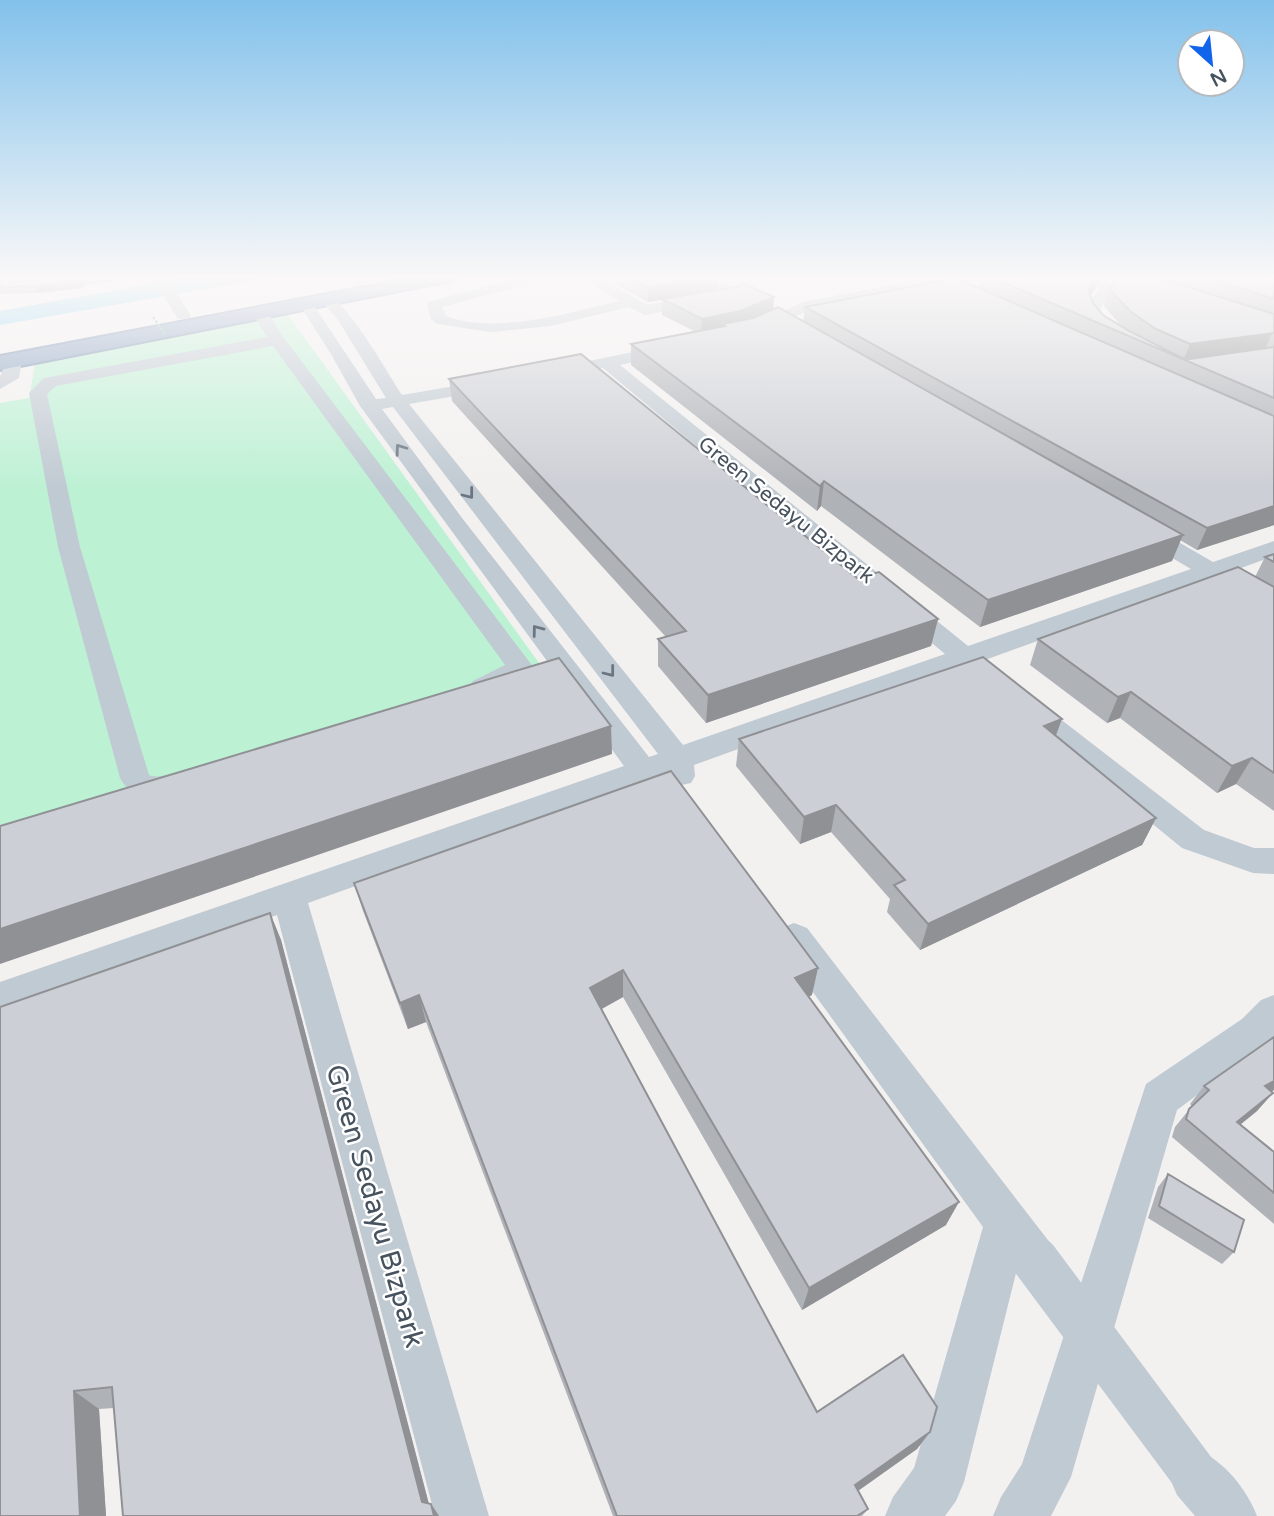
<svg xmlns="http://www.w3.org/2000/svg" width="1274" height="1516" viewBox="0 0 1274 1516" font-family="'Varela Round',sans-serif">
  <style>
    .green { fill: #bdf1d4 }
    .water { fill: #89d5f0 }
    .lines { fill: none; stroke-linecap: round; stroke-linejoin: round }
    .highway-casing { stroke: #718aac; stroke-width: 4 }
    .minor { fill: #c0cad2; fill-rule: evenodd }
    .highway { fill: #869fc1; fill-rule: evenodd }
    .path-bridge { stroke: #74d1a8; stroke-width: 2.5; stroke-dasharray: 2.5 2; stroke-linecap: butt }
    .minor-bridge { stroke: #c0cad2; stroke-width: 47 }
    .wall { fill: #afb2b7 }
    .shaded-wall { fill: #8f9195 }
    .building { fill: #cccfd5; stroke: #8f9195; stroke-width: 2 }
    .oneway { stroke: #6b7682 }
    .labels { text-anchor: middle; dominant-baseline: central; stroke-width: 5; stroke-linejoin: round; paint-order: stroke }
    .far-street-label { font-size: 21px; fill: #47525f; stroke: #fff }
    .near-street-label { font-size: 28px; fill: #47525f; stroke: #fff }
  </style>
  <rect width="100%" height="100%" fill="#f3f0f0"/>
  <path class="green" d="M286 312 552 681 0 846V403L29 398 35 364Z"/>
  <path class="water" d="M194 276H281L0 325V311Z"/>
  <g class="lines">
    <g class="highway-casing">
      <path id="highway" d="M422 276H459L450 281 0 370V356Z"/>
    </g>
    <g class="minor">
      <path d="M11 276H81L74 280 15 287 8 283Z"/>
      <path d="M152 276H166L191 316 188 319H178Z"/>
      <path d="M350 276H364L368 281 366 284H356Z"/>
      <path d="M524 276H547L545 279 442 307 446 316C496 335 568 313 619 301L580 276H597L647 305 725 292 697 276H715L741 291 738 298 733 299 645 315 629 307 551 326 491 332 437 324 431 319 427 305 429 302Z"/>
      <path d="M1091 276H1107L1113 288 1100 310C1106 320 1115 325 1122 334L1120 337C1102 341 1093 323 1084 310L1099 288 1097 282Z"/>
      <path d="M935 279 966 288 968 291 961 295 934 287 911 289 812 309 751 336 743 331 803 302 911 281Z"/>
      <path d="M328 296C347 301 389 375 402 395L490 380 496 381 499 385 496 389 409 404 683 745 945 654 603 368 556 378 550 377 547 373 550 369 672 344 678 346 680 349 678 352 620 365 968 646 1191 569 1133 535 1130 530 1133 525H1149L1213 562 1274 541V556L1230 572 1274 597V614L1265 612 1209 579 985 660 990 667 986 673 977 675 962 668 694 765 695 776 691 783 662 789 644 783 308 903 489 1516H435L277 915 0 1014V982L624 766 360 406 331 354 299 304 301 301H311L376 399 386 398 338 320 321 300ZM393 407 658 754 649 757 462 518 382 409Z"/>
      <path d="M261 308 266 310 284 338 534 668 530 674C513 683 493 698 473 693L469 687 473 681 505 665 273 346 56 386 47 394 80 547 149 775C161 780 175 770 190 774L194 782 190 790C161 798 138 809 120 778L58 547 29 393 44 378 50 377 267 337 253 313Z"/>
      <path d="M14 355 22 360 19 378 0 389V377L6 360Z"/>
      <path d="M1027 698 1037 701 1204 830 1254 848H1274V874L1253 873 1182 848 1017 713 1013 707 1017 701Z"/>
      <path d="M794 923 807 928 1051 1244 1058 1260 1051 1276 1035 1283 1016 1273 964 1482 956 1501 945 1516H885L893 1497 914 1468 983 1227 781 948 776 938 781 928Z"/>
      <path d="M1274 995V1038L1177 1110 1071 1477 1051 1516H993L1001 1497 1022 1464 1146 1084 1242 1019 1261 1000Z"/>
      <path d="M1196 1449C1224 1461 1246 1488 1257 1516H1195L1177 1495 1169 1476 1177 1457Z"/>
    </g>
    <use href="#highway" class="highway"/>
    <path class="path-bridge" d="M153 317 166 335"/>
    <path class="minor-bridge" d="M1035 1260 1196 1476"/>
  </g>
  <g class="wall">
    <path d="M0 276H10L8 280 12 283 145 278 84 285 83 288 38 293 0 294Z"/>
    <path d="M600 276H718L717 289 773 309 803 322 805 307 979 288 981 276H1099L1096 288 1090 296 1093 303 1103 315 1122 327 1104 306 1109 289 1118 276H1274V525L1197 550 1180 540 1172 561 980 627 821 506 817 511 631 365V344L694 331 662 315V300L648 302Z"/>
    <path d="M449 379 938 619 931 646 706 723 658 666V639L666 637 452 401Z"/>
    <path d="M1274 554V811L1236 784 1217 793 1120 718 1107 723 1030 665 1038 639 1255 577 1265 557Z"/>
    <path d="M1056 735 1156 818 1142 845 920 950 887 912 890 899 831 832 800 844 736 766 739 739Z"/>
    <path d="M354 883 812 995 808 997 946 1225 802 1310 623 997 602 1009 817 1412 930 1432 917 1449 858 1491 868 1509 862 1516H613L426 1022 408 1029 363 911Z"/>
    <path d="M270 913 281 940 429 1504H431L439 1516H123L114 1408 99 1409 106 1516H0Z"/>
    <path d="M1204 1086 1274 1090 1271 1091 1257 1111 1240 1125 1274 1152V1224L1172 1137 1175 1127 1192 1106 1190 1104Z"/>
    <path d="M1168 1174 1234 1252 1222 1264 1148 1218 1158 1187Z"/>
  </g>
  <g class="shaded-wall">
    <path d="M101 276H148L145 278 84 285 83 288 38 293 35 286Z"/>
    <path d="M718 276 717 291 648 302V287Z"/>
    <path d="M1097 276H1099L1096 288 1083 307 1088 290Z"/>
    <path d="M774 297 773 312 725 326 722 324V330L701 335 702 319Z"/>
    <path d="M1272 333 1264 352 1189 362 1184 359 1190 344Z"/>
    <path d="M824 481 821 506 817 511 820 486Z"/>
    <path d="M1274 506V525L1197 550 1207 528Z"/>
    <path d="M1183 535 1172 561 980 627 988 600Z"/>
    <path d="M938 619 931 646 706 723 708 695Z"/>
    <path d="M1131 692 1120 718 1107 723 1118 697Z"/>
    <path d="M1062 719 1052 746 1044 726Z"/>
    <path d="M611 726 612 754 0 964V929Z"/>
    <path d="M1252 758 1236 784 1217 793 1232 766Z"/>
    <path d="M836 805 831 832 800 844 804 817Z"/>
    <path d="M1156 818 1142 845 920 950 928 924Z"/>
    <path d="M270 913 281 940 432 1516 422 1502Z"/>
    <path d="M818 968 812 995 790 1005 795 978Z"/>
    <path d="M623 970V997L592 1014 590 988Z"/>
    <path d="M419 995 426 1022 408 1029 400 1003Z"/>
    <path d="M1274 1081V1090L1250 1104 1265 1086Z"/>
    <path d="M1273 1093 1257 1111 1221 1140 1237 1122Z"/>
    <path d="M959 1202 946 1225 802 1310 809 1288Z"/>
    <path d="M74 1391 99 1409 106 1516H80Z"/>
    <path d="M930 1432 917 1449 845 1500 855 1485Z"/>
    <path d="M431 1504 439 1516H434Z"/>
  </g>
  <g class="building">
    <path d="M0 276H3V277L12 283 69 276H101L81 278V281L35 286 0 287Z"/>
    <path d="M627 276H717L648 287Z"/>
    <path d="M988 276H1097L1088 290 1093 303 1103 315 1129 331 1182 358 1190 359 1274 347V398Z"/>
    <path d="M1118 276H1144L1172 282 1274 314V333L1190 344 1156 329 1131 312 1109 289Z"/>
    <path d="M1203 276H1274V299Z"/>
    <path d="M956 278 1274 416V506L1207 528 805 307Z"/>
    <path d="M742 283 774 297 740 311 702 319 662 299 740 286Z"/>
    <path d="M778 307 1183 535 988 600 824 481 820 486 631 344 725 326 722 324 753 318Z"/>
    <path d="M581 354 857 578 879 572 938 619 708 695 658 639 686 631 449 379Z"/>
    <path d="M1274 554V562L1265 557Z"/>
    <path d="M1238 567 1274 587V773L1252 758 1232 766 1131 692 1118 697 1038 639Z"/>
    <path d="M983 657 1062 719 1044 726 1156 818 928 924 894 885 905 880 836 805 804 817 739 739Z"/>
    <path d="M559 658 611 726 0 929V826Z"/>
    <path d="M671 771 818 968 795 978 959 1202 809 1288 623 970 590 988 817 1412 903 1355 937 1407 930 1432 855 1485 868 1509 857 1516H617L419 995 400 1003 354 883Z"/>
    <path d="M270 913 422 1502 431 1504 434 1516H123L112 1387 74 1391 80 1516H0V1007Z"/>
    <path d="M1274 1037V1081L1265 1086 1273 1093 1237 1122 1274 1152V1193L1186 1119 1189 1109 1209 1090 1204 1086Z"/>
    <path d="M1168 1174 1244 1220 1234 1252 1159 1206Z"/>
  </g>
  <defs><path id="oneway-chevron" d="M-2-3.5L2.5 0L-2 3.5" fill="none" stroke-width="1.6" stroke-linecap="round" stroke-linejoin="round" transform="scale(1.75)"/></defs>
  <g class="oneway">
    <use href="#oneway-chevron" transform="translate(400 449) rotate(-126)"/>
    <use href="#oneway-chevron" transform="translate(469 494) rotate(52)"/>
    <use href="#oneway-chevron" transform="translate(537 630) rotate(-127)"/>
    <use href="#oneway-chevron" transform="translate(610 672) rotate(52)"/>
  </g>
  <linearGradient id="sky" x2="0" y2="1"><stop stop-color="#82c1eb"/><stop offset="0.57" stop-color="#faf8f8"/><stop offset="1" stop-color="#faf8f8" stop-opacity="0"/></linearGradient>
  <rect width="1274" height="488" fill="url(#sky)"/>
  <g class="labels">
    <g class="far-street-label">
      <text transform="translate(786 510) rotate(39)">Green Sedayu Bizpark</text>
    </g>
    <g class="near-street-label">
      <text transform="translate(375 1206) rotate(74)">Green Sedayu Bizpark</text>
    </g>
  </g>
  <g transform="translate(1211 63) rotate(153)"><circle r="33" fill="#ffffff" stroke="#b5babf" stroke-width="2"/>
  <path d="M0-5L12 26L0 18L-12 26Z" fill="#1265eb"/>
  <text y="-10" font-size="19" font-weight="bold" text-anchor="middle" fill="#47525f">N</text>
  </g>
</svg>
